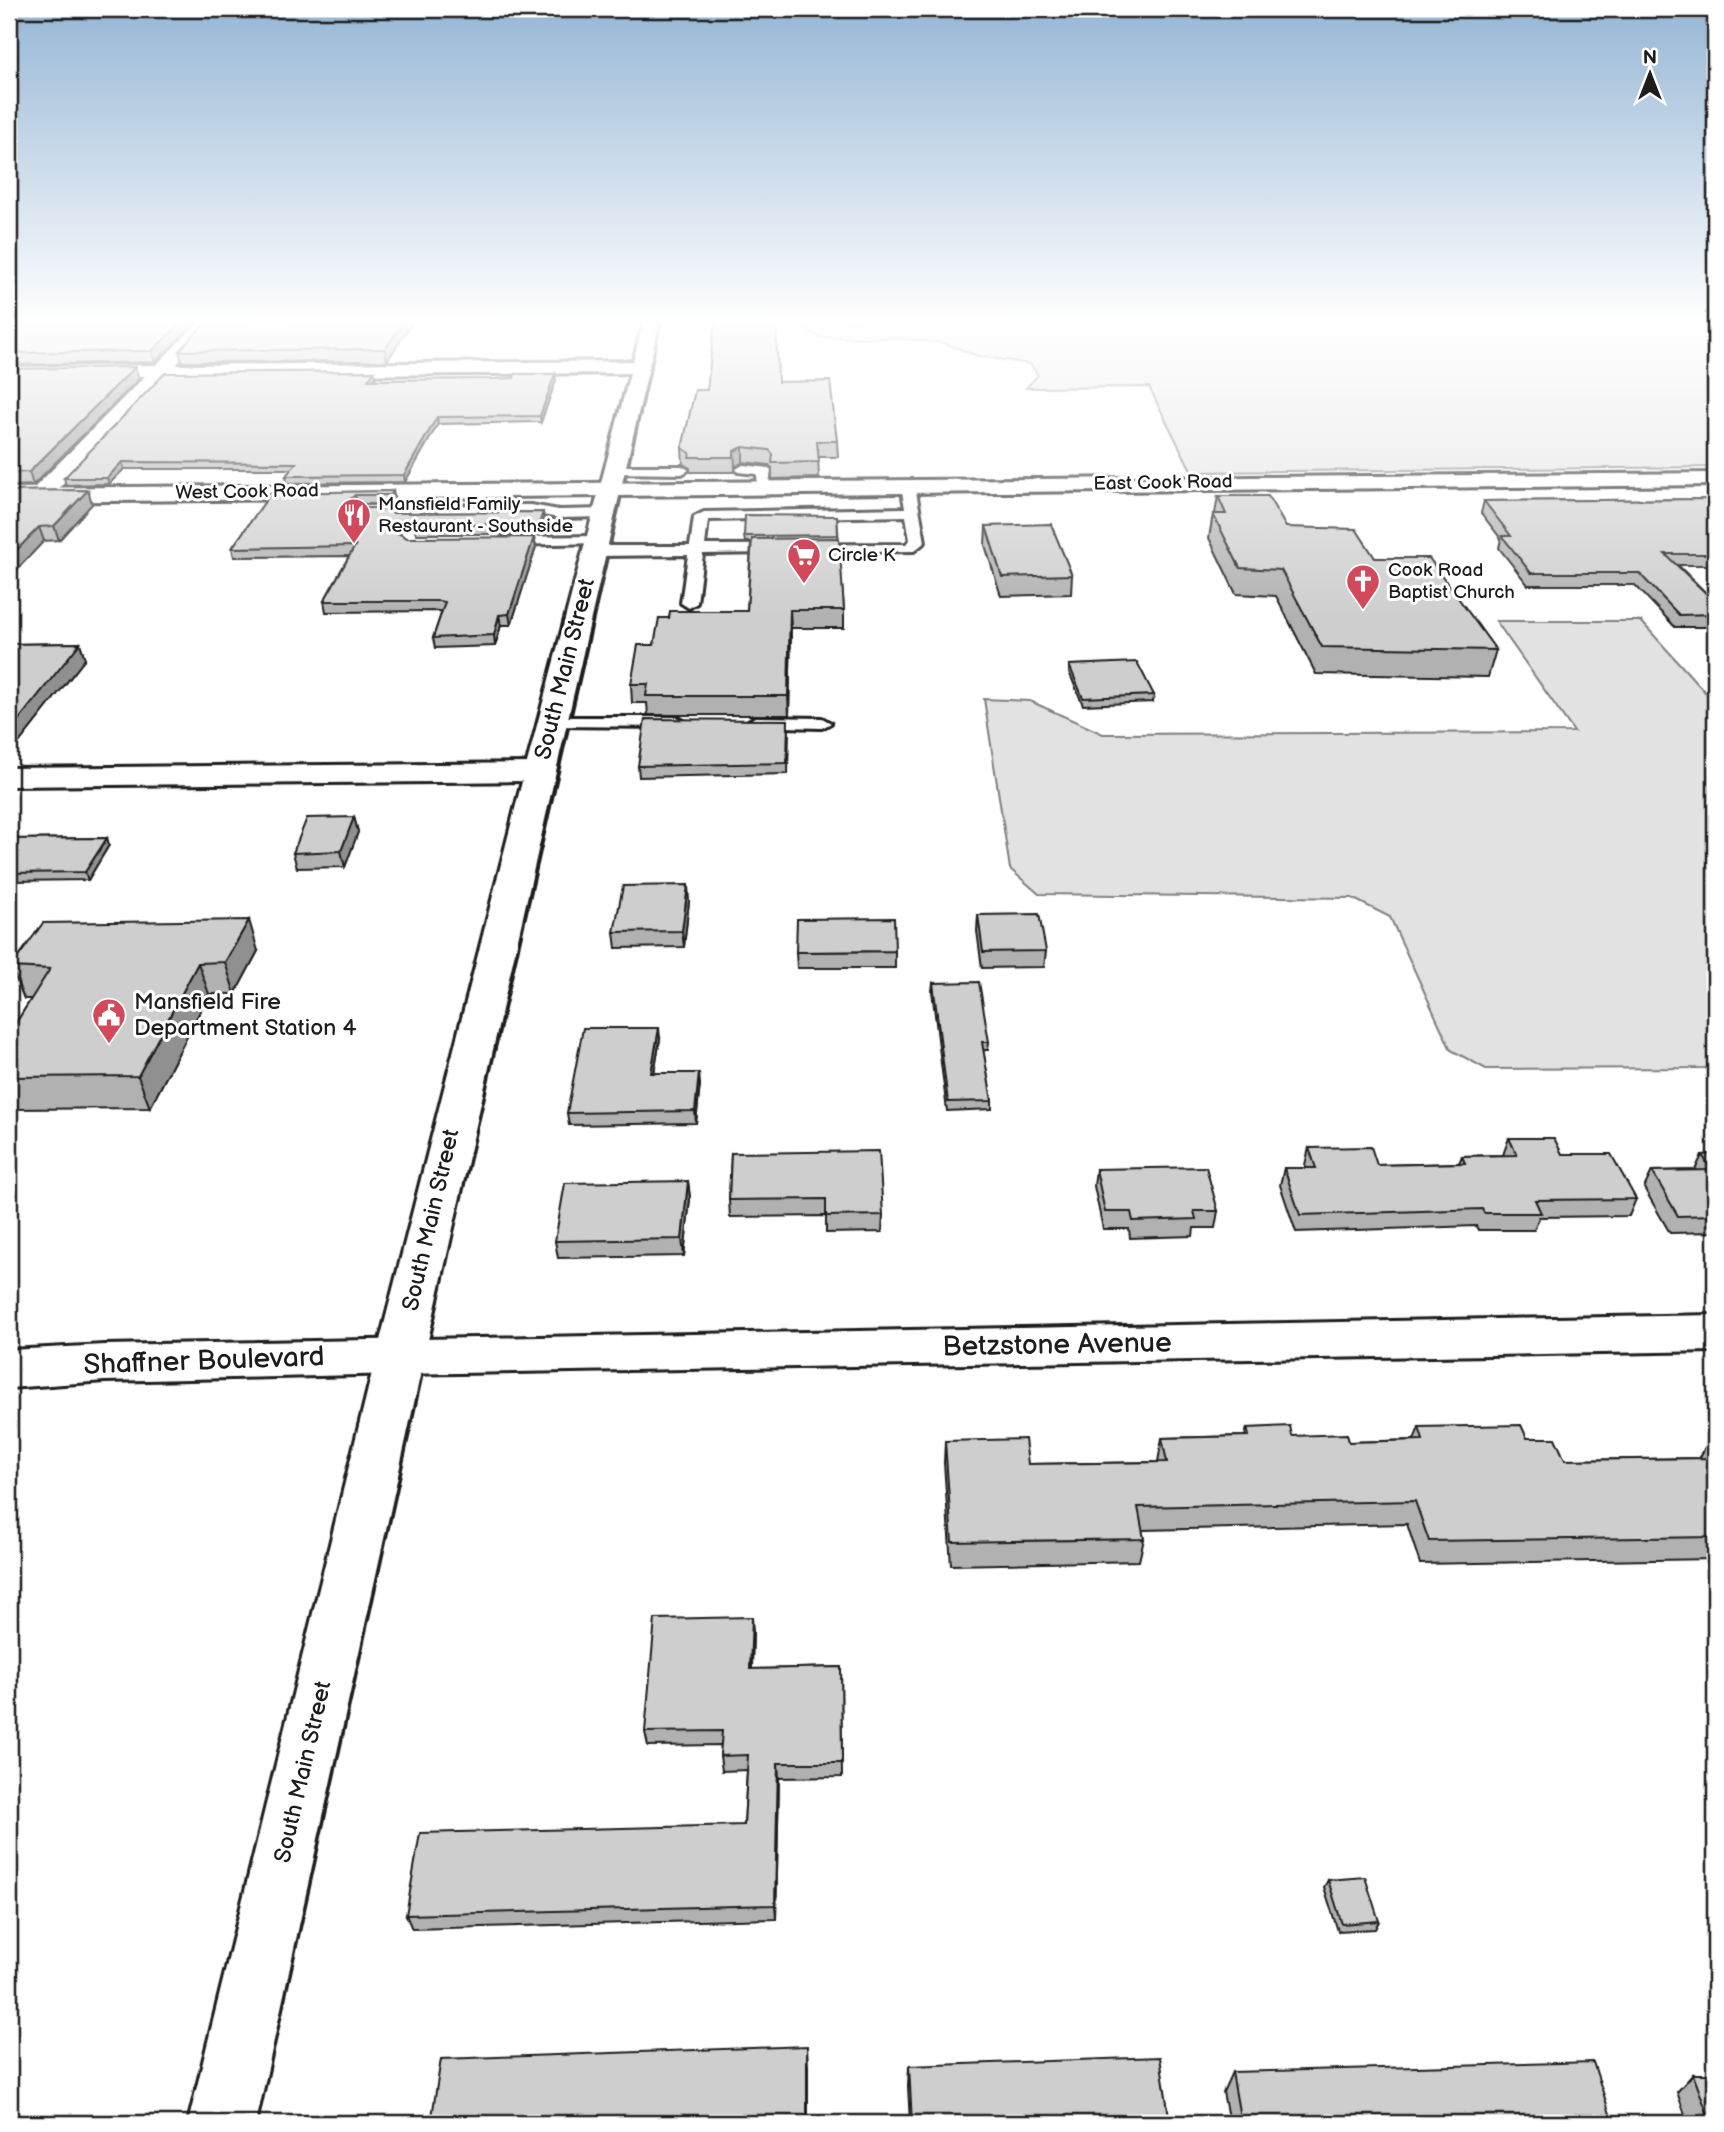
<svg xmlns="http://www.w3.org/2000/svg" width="1724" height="2132" viewBox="0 0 1724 2132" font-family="'Balsamiq Sans',sans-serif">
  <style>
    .green { fill: #e2e2e2; stroke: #7f7f7f; stroke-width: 2 }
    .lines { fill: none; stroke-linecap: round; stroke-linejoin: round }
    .service-casing { stroke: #1c1c1c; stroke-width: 6 }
    .minor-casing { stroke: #1c1c1c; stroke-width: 6 }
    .tertiary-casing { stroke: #1c1c1c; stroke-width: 6 }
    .secondary-casing { stroke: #1c1c1c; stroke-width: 6 }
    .service { fill: #fff; fill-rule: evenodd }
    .minor { fill: #fff; fill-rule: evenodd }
    .tertiary { fill: #fff; fill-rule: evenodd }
    .secondary { fill: #fff; fill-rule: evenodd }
    .wall { fill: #b1b1b1; stroke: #1c1c1c; stroke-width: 2 }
    .shaded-wall { fill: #909090; stroke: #1c1c1c; stroke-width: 2 }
    .building { fill: #cecece; stroke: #1c1c1c; stroke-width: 2 }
    .labels { text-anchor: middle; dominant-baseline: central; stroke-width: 6; stroke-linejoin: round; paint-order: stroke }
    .far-street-label { font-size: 19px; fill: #1c1c1c; stroke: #fff }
    .far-poi-label { font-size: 19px; fill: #1c1c1c; stroke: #fff; text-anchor: start }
    .street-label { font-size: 23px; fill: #1c1c1c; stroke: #fff }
    .poi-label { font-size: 23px; fill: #1c1c1c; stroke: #fff; text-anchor: start }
    .near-street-label { font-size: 28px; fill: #1c1c1c; stroke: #fff }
  </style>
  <rect width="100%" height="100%" fill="#fff"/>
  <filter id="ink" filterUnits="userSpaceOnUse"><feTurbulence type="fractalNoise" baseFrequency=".0143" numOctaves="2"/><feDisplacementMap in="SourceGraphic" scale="14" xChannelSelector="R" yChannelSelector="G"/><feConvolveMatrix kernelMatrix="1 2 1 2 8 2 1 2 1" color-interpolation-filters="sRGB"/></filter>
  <g filter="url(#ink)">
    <g class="green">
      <path d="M802 320H1715V467L1192 472 1149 387 1026 388 1038 375 1030 364 978 356 944 343 892 338 820 337 798 326Z"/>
      <path d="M1496 621H1641L1715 703V1068L1486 1069 1451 1050 1390 917 1352 898 1039 894 1010 869 984 699 1030 701 1103 734 1574 732Z"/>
    </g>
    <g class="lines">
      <g class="service-casing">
        <g id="service">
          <path d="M743 465 769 468 771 471 768 490H758L757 474 738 472 736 469Z"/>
          <path d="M615 466H682L689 470 682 474 610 473V467Z"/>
          <path d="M908 482 915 486 925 542 914 551 703 554 697 603 689 608 681 603 688 555 595 556 587 551 595 546H690L694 517 704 512 905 508 901 486ZM906 516 910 540 906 544 705 545 708 520Z"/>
          <path d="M531 505 559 510 604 509 611 513 604 517 559 518 531 513 364 514 357 510 364 506Z"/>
          <path d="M598 536 603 537 605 540 603 543 504 545 497 541 504 537Z"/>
          <path d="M551 717H677L686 722 677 727 545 726 542 722Z"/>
          <path d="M755 717 822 718 831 723 822 728 749 726 746 722Z"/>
        </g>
      </g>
      <g class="minor-casing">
        <g id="minor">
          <path d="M201 320H218L176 365 641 361 650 367 641 373 166 376 48 500H32L29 495 32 490 145 376 9 378V367L156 365Z"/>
          <path d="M539 763 550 766 554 772 550 778 539 781 9 786V768Z"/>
          <path d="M1715 1315V1351L399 1374 105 1381 9 1388V1350L105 1345Z"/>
        </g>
      </g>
      <g class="tertiary-casing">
        <path id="tertiary" d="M644 320H660C520 920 387 1521 256 2123H188L376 1356 519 793Z"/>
      </g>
      <g class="secondary-casing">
        <path id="secondary" d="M1715 473V485L9 502V488Z"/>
      </g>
      <use href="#service" class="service"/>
      <use href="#minor" class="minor"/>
      <use href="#tertiary" class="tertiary"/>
      <use href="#secondary" class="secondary"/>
    </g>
    <g class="wall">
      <path d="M9 320H199L155 362 9 365Z"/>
      <path d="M208 320H414L387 361 182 362 179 351Z"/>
      <path d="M9 369 139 379 33 485 9 486Z"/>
      <path d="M376 377 373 380H556L541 422 438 424 405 482 287 483 286 476 291 469H124L109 484 66 485 64 478Z"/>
      <path d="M778 382 837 441 838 457H818L819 478 772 479V468L769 465 743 462 735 467V472H690V468L683 464 682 448 707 390Z"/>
      <path d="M88 490 92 504 59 540 44 541 9 491Z"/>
      <path d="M393 491 395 501 393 504H357L353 507 395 510V513L543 512 544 521 540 534H417L414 529 407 528 401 531 399 533 407 538 536 547 511 625H501L495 646 435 648 433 638 442 611H441L326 612 324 601 349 556 234 557 232 548 271 493Z"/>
      <path d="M1218 496 1286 527 1375 558 1496 650 1488 677 1316 674 1276 596 1236 594 1209 538 1213 514H1215Z"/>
      <path d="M1715 499V565H1678L1715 602V627H1675L1635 585H1528L1499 548 1501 539 1481 513 1484 501Z"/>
      <path d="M837 516 844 610V628H791L789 715H648L647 703H632L631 684 669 618 747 611 751 542H745L744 536Z"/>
      <path d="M986 526 1072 575 1071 594 1001 596 985 545Z"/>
      <path d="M80 643 85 659 18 744H9V644Z"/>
      <path d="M1069 665 1154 695 1153 702 1083 705 1069 672Z"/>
      <path d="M789 730 788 774 639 777 638 766Z"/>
      <path d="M354 817 358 832 345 867 297 868 293 853Z"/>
      <path d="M107 838 109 845 88 880 9 881V839Z"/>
      <path d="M689 901 684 947 616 948 614 932Z"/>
      <path d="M978 915 1046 951 1044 967 982 968 977 931Z"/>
      <path d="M258 951 235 994H209L150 1108 9 1109V1034L31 999H24L11 967Z"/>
      <path d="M895 951V968H797L796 952Z"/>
      <path d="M933 983 989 1042 988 1050H983L992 1101V1109L947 1111 932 991Z"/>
      <path d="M660 1039 654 1073 700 1084 696 1123 569 1125 567 1113Z"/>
      <path d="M1509 1138 1562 1154 1636 1199 1629 1216 1539 1217 1534 1230H1478L1476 1226 1296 1232 1280 1185 1284 1168H1306L1305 1165 1309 1148 1377 1165 1459 1163 1462 1156 1503 1155Z"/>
      <path d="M731 1153 883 1215 882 1232 826 1233V1216L730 1217 729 1200Z"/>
      <path d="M1715 1154V1232L1670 1233 1644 1188 1652 1171 1695 1170 1702 1155Z"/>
      <path d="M1096 1169 1218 1211 1215 1228H1194L1193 1236 1130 1238 1129 1229H1103L1094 1186Z"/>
      <path d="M688 1181 690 1198 684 1256 558 1258 555 1241Z"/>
      <path d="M1419 1427 1527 1438 1565 1460 1700 1458V1457L1712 1434H1715V1559L1420 1564 1407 1524 1142 1530 1144 1539 1139 1561 951 1565 944 1463 945 1441 1028 1464 1158 1462 1162 1438 1245 1436 1247 1428 1292 1436 1349 1442 1414 1440Z"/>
      <path d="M753 1632 752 1669 841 1667 842 1777 779 1778 776 1919 412 1929 406 1915 744 1825 747 1770 722 1771 720 1756 721 1745 648 1746 645 1732Z"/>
      <path d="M1328 1880 1379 1921 1375 1929 1338 1931 1324 1887Z"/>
      <path d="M909 2066 1170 2123H910L908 2086Z"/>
      <path d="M1232 2072 1613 2123H1229L1223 2092Z"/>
      <path d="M1693 2074 1715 2123H1688L1677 2092Z"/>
    </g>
    <g class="shaded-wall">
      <path d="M184 320H199L155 362 152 351Z"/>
      <path d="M405 320H414L387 361 385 349Z"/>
      <path d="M135 367 139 379 33 485 29 472Z"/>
      <path d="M374 371 376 377 369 387 368 380Z"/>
      <path d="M555 374 556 380 541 422 540 416Z"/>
      <path d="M437 417 438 424 405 482 404 475Z"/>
      <path d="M743 447V462L735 467 734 451Z"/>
      <path d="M122 462 124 469 109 484 107 478Z"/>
      <path d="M88 490 92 504 59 540 54 526Z"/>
      <path d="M393 491 395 501 393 504 391 495Z"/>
      <path d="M355 495 357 504 348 512 346 503Z"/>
      <path d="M543 512 544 521 540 534 539 524Z"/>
      <path d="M406 519 407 528 401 531 397 538 395 528 399 521Z"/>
      <path d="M39 527 44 541 9 578V558Z"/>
      <path d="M534 537 536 547 511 625 509 614Z"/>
      <path d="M790 610 791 628 789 715 788 696Z"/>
      <path d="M499 615 501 625 495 646 494 635Z"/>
      <path d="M80 643 85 659 18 744 12 728Z"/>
      <path d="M354 817 358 832 345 867 341 851Z"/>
      <path d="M107 838 109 845 88 880 85 872Z"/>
      <path d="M688 885 689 901 684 947 682 931Z"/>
      <path d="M249 920 258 951 235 994 225 962Z"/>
      <path d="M198 963 209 994 150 1108 138 1076Z"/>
      <path d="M659 1028 660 1039 652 1084 651 1073Z"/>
      <path d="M699 1073 700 1084 696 1123 695 1111Z"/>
      <path d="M688 1181 690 1198 684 1256 682 1239Z"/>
      <path d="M752 1617 753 1632 751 1684 750 1669Z"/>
      <path d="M778 1763 779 1778 776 1919 775 1905Z"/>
      <path d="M807 2046 808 2066V2123H807Z"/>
    </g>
    <g class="building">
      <path d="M9 320H184L152 351 9 353Z"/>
      <path d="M208 320H405L385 349 179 351Z"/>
      <path d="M715 320H776L778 382 830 381 837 441H817L819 462 772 463 773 454 769 450 743 447 734 451V457H689L690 453 682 448 695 390H707Z"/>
      <path d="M135 367 29 472 9 473V369Z"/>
      <path d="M374 371 368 380 495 379 514 378 515 374H555L540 416 437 417 404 475 286 476 296 463 122 462 107 478H64L165 373Z"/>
      <path d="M88 490 54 526 39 527 9 558V491Z"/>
      <path d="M393 491 391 495H355L346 503 355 508H384L382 510H395L393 513 543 512 539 524 415 525 412 520 406 519 399 521 395 528 396 532 407 538 534 537 509 614 499 615 494 635 433 638 445 602 439 601H324L355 546 232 548 271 493Z"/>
      <path d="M1218 496H1268L1286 527 1356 529 1375 558H1429L1496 650 1322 647 1281 570 1240 568 1213 514H1226Z"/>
      <path d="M1715 499V554H1665L1715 602V614L1679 615 1639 573H1531L1502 536H1511L1484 501Z"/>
      <path d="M745 515 837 516 838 535 744 536Z"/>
      <path d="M1051 524 1072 575 1002 577 986 526Z"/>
      <path d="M839 538 844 610H790L788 696H646L648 684H631L638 645H654L659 618H669L670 611H747L752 539Z"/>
      <path d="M80 643 12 728H9V644Z"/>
      <path d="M1137 662 1154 695 1083 698 1069 665Z"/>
      <path d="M645 719 788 720 787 763 638 766Z"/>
      <path d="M354 817 341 851 293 853 307 818Z"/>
      <path d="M107 838 85 872 9 873V839Z"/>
      <path d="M688 885 682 931 614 932 623 886Z"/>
      <path d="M1039 914 1046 951 983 952 978 915Z"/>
      <path d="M894 918 895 951 796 952 797 919Z"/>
      <path d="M249 920 225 962 198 963 138 1076 9 1077V1034L50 969 11 967 43 923Z"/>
      <path d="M979 982 989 1042H982L992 1101 948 1102 933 983Z"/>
      <path d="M583 1028H659L651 1073H699L695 1111 567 1113Z"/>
      <path d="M1509 1138H1554L1562 1154H1611L1636 1199 1535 1200 1541 1213H1484L1482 1209 1300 1215 1284 1168H1316L1309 1148 1371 1147 1377 1165 1465 1163 1462 1156 1517 1155Z"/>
      <path d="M879 1151 883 1215 826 1216V1199L729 1200 731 1153Z"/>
      <path d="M1715 1154V1215L1678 1216 1652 1171 1712 1170 1702 1155Z"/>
      <path d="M1206 1167 1218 1211H1194L1196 1219 1133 1221 1131 1212H1105L1096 1169Z"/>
      <path d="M688 1181 682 1239 555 1241 565 1183Z"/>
      <path d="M1521 1425 1527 1438H1555L1565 1460 1715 1458V1537L1429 1541 1415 1501 1138 1507 1144 1539 952 1542 945 1441 1025 1439 1028 1464 1167 1462 1162 1438 1249 1436 1247 1428 1290 1426 1292 1436 1347 1434 1349 1442 1423 1440 1419 1427Z"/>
      <path d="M752 1617 750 1669 841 1667 842 1763H778L775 1905 406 1915 420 1833 744 1825 748 1755 720 1756 722 1731 645 1732 655 1619Z"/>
      <path d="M1365 1877 1379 1921 1342 1924 1328 1880Z"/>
      <path d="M807 2046V2123H431L441 2059Z"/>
      <path d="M1160 2057 1170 2123H912L909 2066Z"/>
      <path d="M1593 2062 1613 2123H1241L1232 2072Z"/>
      <path d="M1693 2074H1715V2123H1711Z"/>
    </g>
  </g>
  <linearGradient id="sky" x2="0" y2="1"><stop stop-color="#95b6d5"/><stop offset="0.52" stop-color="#fff"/><stop offset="1" stop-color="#fff" stop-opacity="0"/></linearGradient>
  <rect width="1724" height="618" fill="url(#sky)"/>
  <defs>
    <g id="restaurant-pin" transform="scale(1.75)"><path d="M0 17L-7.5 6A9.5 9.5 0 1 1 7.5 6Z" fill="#d1495b" stroke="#fff"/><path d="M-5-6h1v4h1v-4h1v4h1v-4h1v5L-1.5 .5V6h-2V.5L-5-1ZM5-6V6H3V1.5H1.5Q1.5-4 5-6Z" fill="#fff"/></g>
    <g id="supermarket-pin" transform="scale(1.75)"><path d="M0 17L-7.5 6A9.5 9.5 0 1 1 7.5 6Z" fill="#d1495b" stroke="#fff"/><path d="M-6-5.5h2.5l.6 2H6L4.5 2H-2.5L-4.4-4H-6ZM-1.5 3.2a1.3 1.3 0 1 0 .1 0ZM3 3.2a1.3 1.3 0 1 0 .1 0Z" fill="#fff"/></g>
    <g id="church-pin" transform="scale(1.75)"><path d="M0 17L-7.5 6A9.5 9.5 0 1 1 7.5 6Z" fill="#d1495b" stroke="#fff"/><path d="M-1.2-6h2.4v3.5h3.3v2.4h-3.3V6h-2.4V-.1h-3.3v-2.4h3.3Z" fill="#fff"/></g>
    <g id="civic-pin" transform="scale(1.75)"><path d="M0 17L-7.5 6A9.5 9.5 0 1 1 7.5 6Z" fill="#d1495b" stroke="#fff"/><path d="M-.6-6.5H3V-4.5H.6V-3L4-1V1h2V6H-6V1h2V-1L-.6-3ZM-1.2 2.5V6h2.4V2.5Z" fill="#fff"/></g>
  </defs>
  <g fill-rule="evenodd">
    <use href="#restaurant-pin" x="354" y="515"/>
    <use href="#supermarket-pin" x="804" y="555"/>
    <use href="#church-pin" x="1363" y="581"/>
    <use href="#civic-pin" x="109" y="1015"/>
  </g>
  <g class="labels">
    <g class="far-street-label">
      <text transform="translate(1163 483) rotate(-1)">East Cook Road</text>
      <text transform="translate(247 492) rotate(-1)">West Cook Road</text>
    </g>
    <g class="far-poi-label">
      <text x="378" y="504">Mansfield Family<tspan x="378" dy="22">Restaurant - Southside</tspan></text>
      <text x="828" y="555">Circle K</text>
      <text x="1388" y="570">Cook Road<tspan x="1388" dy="22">Baptist Church</tspan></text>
    </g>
    <g class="street-label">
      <text transform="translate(565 669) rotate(-76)">South Main Street</text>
      <text transform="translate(431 1220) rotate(-77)">South Main Street</text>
      <text transform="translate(303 1772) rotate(-77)">South Main Street</text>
    </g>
    <g class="poi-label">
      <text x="134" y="1002">Mansfield Fire<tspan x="134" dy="26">Department Station 4</tspan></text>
    </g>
    <g class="near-street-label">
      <text transform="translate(1057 1345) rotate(-1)">Betzstone Avenue</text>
      <text transform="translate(204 1361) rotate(-2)">Shaffner Boulevard</text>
    </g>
  </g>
  <rect width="1724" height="2132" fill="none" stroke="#fff" stroke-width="35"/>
  <rect x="18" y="18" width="1689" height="2097" fill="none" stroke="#1c1c1c" stroke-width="2.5" filter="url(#ink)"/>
  <g transform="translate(1650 74)" stroke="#ffffff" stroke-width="5" paint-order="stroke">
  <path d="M0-5L12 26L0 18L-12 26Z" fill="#1c1c1c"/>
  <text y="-10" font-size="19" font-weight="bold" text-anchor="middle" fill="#1c1c1c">N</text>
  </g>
</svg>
